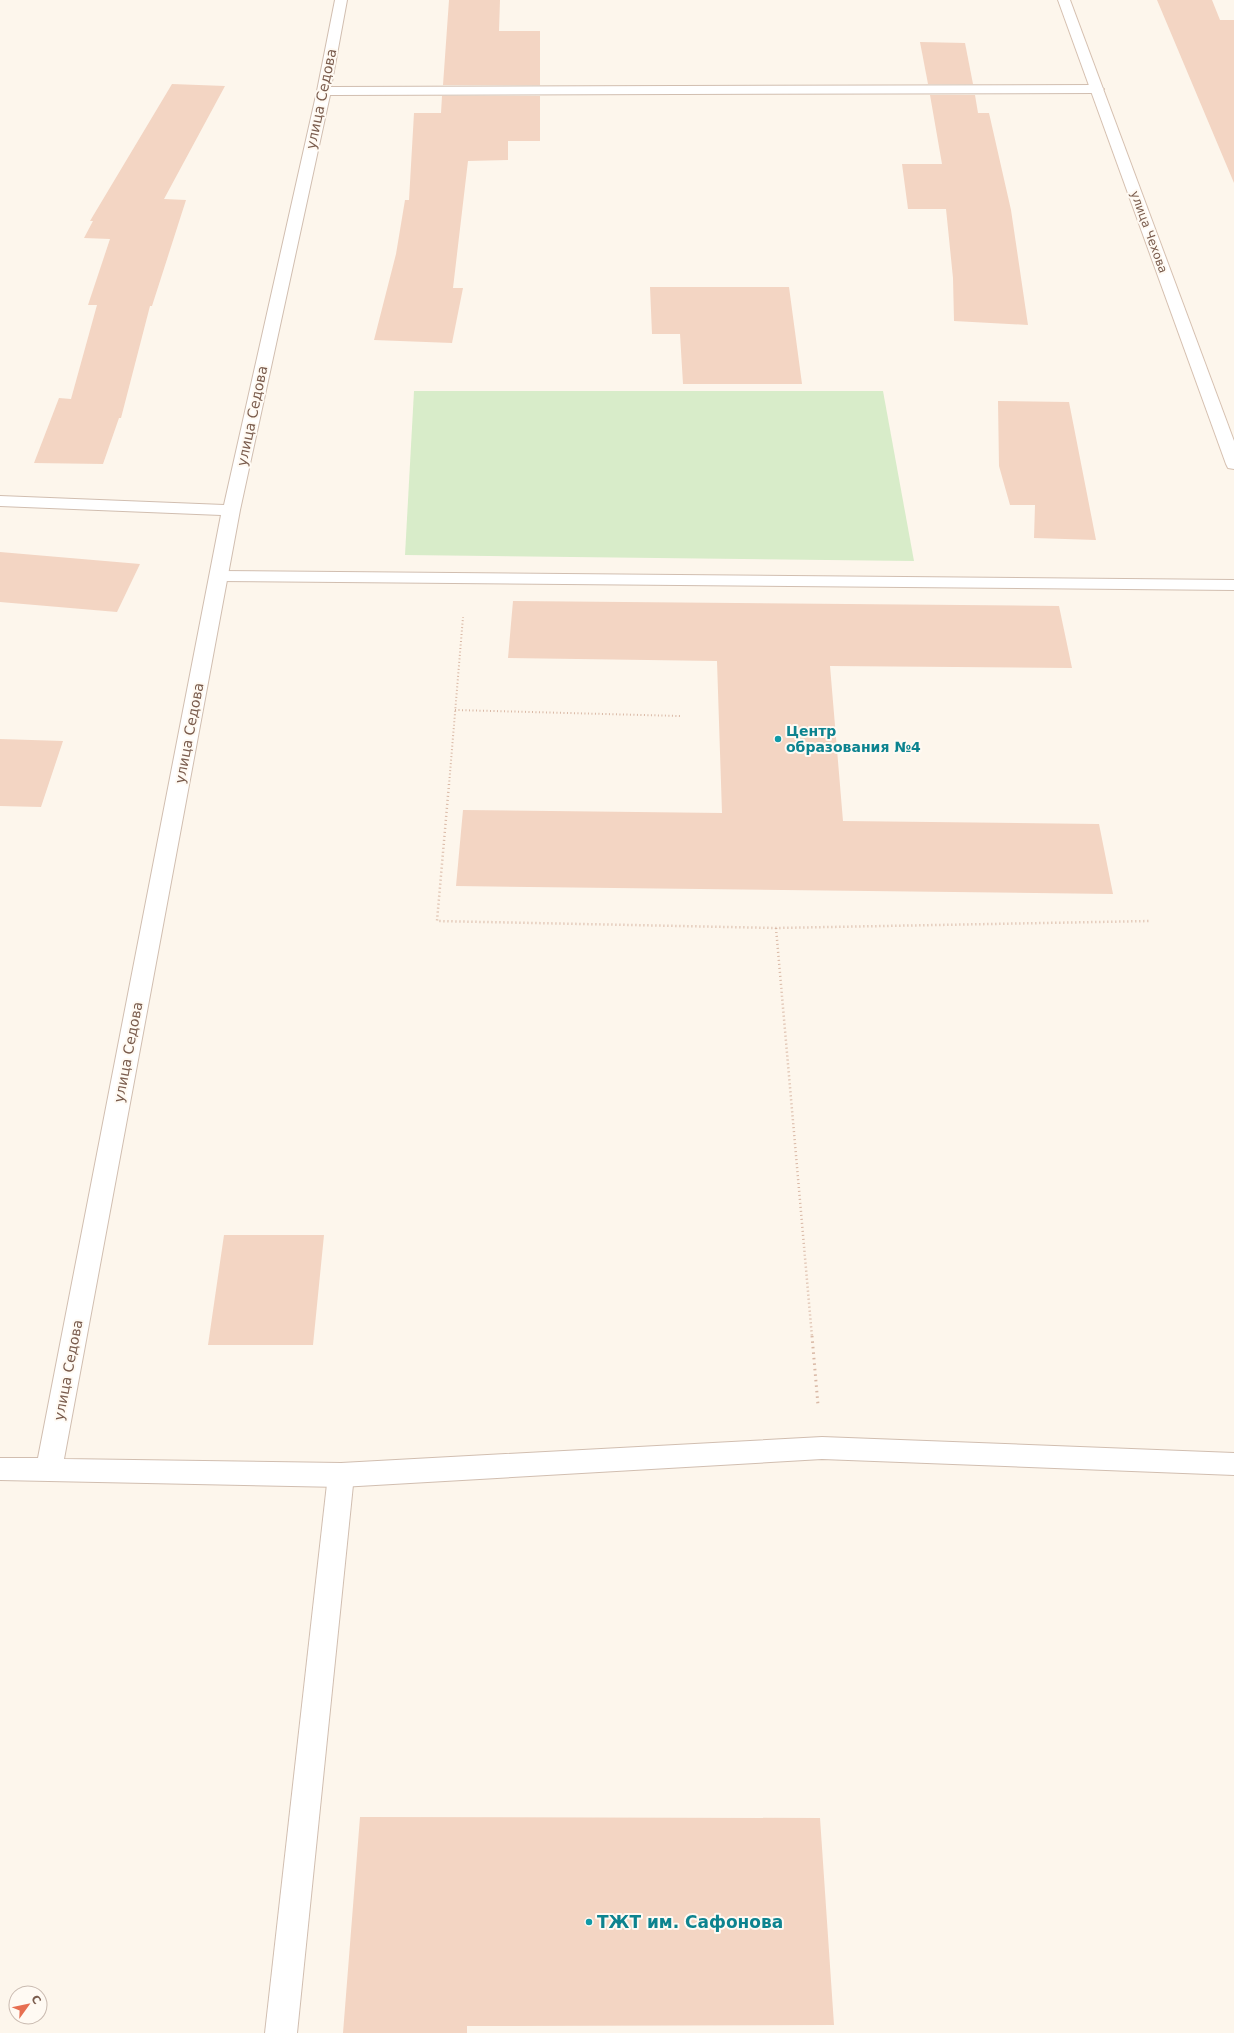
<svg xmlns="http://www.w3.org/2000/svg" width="1234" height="2033" viewBox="0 0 1234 2033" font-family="'DejaVu Sans',sans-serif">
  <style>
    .green { fill: #d8ecc9 }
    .building { fill: #f3d5c3 }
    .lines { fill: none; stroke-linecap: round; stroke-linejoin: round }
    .service-casing { stroke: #d1beb0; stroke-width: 2 }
    .minor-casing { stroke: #d1beb0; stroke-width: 2 }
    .secondary-casing { stroke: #d6c0b0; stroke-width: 2 }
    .path-far2 { stroke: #d9b8a5; stroke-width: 2; stroke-dasharray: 1 2.5; stroke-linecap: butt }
    .path-far1 { stroke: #d9b8a5; stroke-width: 2.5; stroke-dasharray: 1 3; stroke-linecap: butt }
    .path { stroke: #d9b8a5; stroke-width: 3; stroke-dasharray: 1.5 4; stroke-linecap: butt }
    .service { fill: #fff; fill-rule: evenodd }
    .minor { fill: #fff; fill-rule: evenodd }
    .secondary { fill: #fff; fill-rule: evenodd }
    .culture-dot { fill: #0f9aa8; stroke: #fffaf3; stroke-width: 1.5 }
    .labels { text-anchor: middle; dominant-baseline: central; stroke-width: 4; stroke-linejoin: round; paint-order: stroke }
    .far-street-label { font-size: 12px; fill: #7a5c4d; stroke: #fffaf3 }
    .street-label { font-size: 14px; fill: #7a5c4d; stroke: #fffaf3 }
    .culture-label { font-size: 14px; font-weight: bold; fill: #0d838f; stroke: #fffaf3; text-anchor: start }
    .near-culture-label { font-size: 17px; font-weight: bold; fill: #0d838f; stroke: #fffaf3; text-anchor: start }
  </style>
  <rect width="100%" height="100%" fill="#fdf6ec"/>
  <path class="green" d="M414 391H883L914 561 405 555Z"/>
  <g class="building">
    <path d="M449 0H500L499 31H540V85H443Z"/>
    <path d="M1157 0H1212L1220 20H1234V183Z"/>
    <path d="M920 42 965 43 973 84H928Z"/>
    <path d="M172 84 225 86 164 199 186 200 152 306H150L121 418H119L103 464 34 463 59 398 71 399 97 305H88L110 239 84 238 93 221H90Z"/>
    <path d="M930 95H975L978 113H989L1011 210 1028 325 954 321 953 278 946 209H908L902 164H942Z"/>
    <path d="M442 96H540V141H508V160L468 161 453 288H463L452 343 374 340 396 254 405 200H409L414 113H441Z"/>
    <path d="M650 287H789L802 384H683L680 334H652Z"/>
    <path d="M998 401 1069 402 1096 540 1034 538 1035 505H1010L999 466Z"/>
    <path d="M0 552 140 564 117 612 0 602Z"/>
    <path d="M513 601 1059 606 1072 668 830 666 843 821 1099 824 1113 894 456 886 463 810 722 813 717 661 508 658Z"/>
    <path d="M0 739 63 741 41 807 0 806Z"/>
    <path d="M224 1235H324L313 1345H208Z"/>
    <path d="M360 1817 820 1818 834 2025 467 2026V2033H343Z"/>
  </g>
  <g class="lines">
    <g class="service-casing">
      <g id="service">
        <path d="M219 571 1234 580V590L219 581 213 580 210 576 213 572Z"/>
        <path d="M341 1463 350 1467 354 1475 297 2033H265L328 1475 332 1467Z"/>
      </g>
    </g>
    <g class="minor-casing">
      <path id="minor" d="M335 0H347L331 87 1097 85 1104 89 1097 93 330 95 240 510 64 1459 341 1463 822 1437 1234 1453V1475L822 1459 341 1487 0 1480V1458H38L221 515 0 506V496L224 505 317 91Z"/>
    </g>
    <g class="secondary-casing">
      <path id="secondary" d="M1058 0H1070L1234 441V469L1228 468 1226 464Z"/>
    </g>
    <g class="path-far2">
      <path d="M455 710 680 716"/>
      <path d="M449 785 463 617"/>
    </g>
    <g class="path-far1">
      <path d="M449 784 437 921 776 928 1151 921"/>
      <path d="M776 928 812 1337"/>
    </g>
    <path class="path" d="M812 1336 818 1405"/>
    <use href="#service" class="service"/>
    <use href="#minor" class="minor"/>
    <use href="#secondary" class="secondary"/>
  </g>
  <g class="culture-dot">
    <circle cx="778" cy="739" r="4"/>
    <circle cx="589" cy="1922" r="4"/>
  </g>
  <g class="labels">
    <g class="far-street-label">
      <text transform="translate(1149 232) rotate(70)">улица Чехова</text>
    </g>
    <g class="street-label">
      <text transform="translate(321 99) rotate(-78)">улица Седова</text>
      <text transform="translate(252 416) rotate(-78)">улица Седова</text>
      <text transform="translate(189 733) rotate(-79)">улица Седова</text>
      <text transform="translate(128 1052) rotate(-79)">улица Седова</text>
      <text transform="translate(68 1370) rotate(-79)">улица Седова</text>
    </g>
    <g class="culture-label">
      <text x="786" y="731">Центр<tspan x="786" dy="16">образования №4</tspan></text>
    </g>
    <g class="near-culture-label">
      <text x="597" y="1922">ТЖТ им. Сафонова</text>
    </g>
  </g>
  <g transform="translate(28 2005) rotate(57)"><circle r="19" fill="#fffaf3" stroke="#cabbb1"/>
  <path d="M0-3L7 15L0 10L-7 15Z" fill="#e76f51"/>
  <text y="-6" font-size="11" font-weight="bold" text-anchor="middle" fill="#7a5c4d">С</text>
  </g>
</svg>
